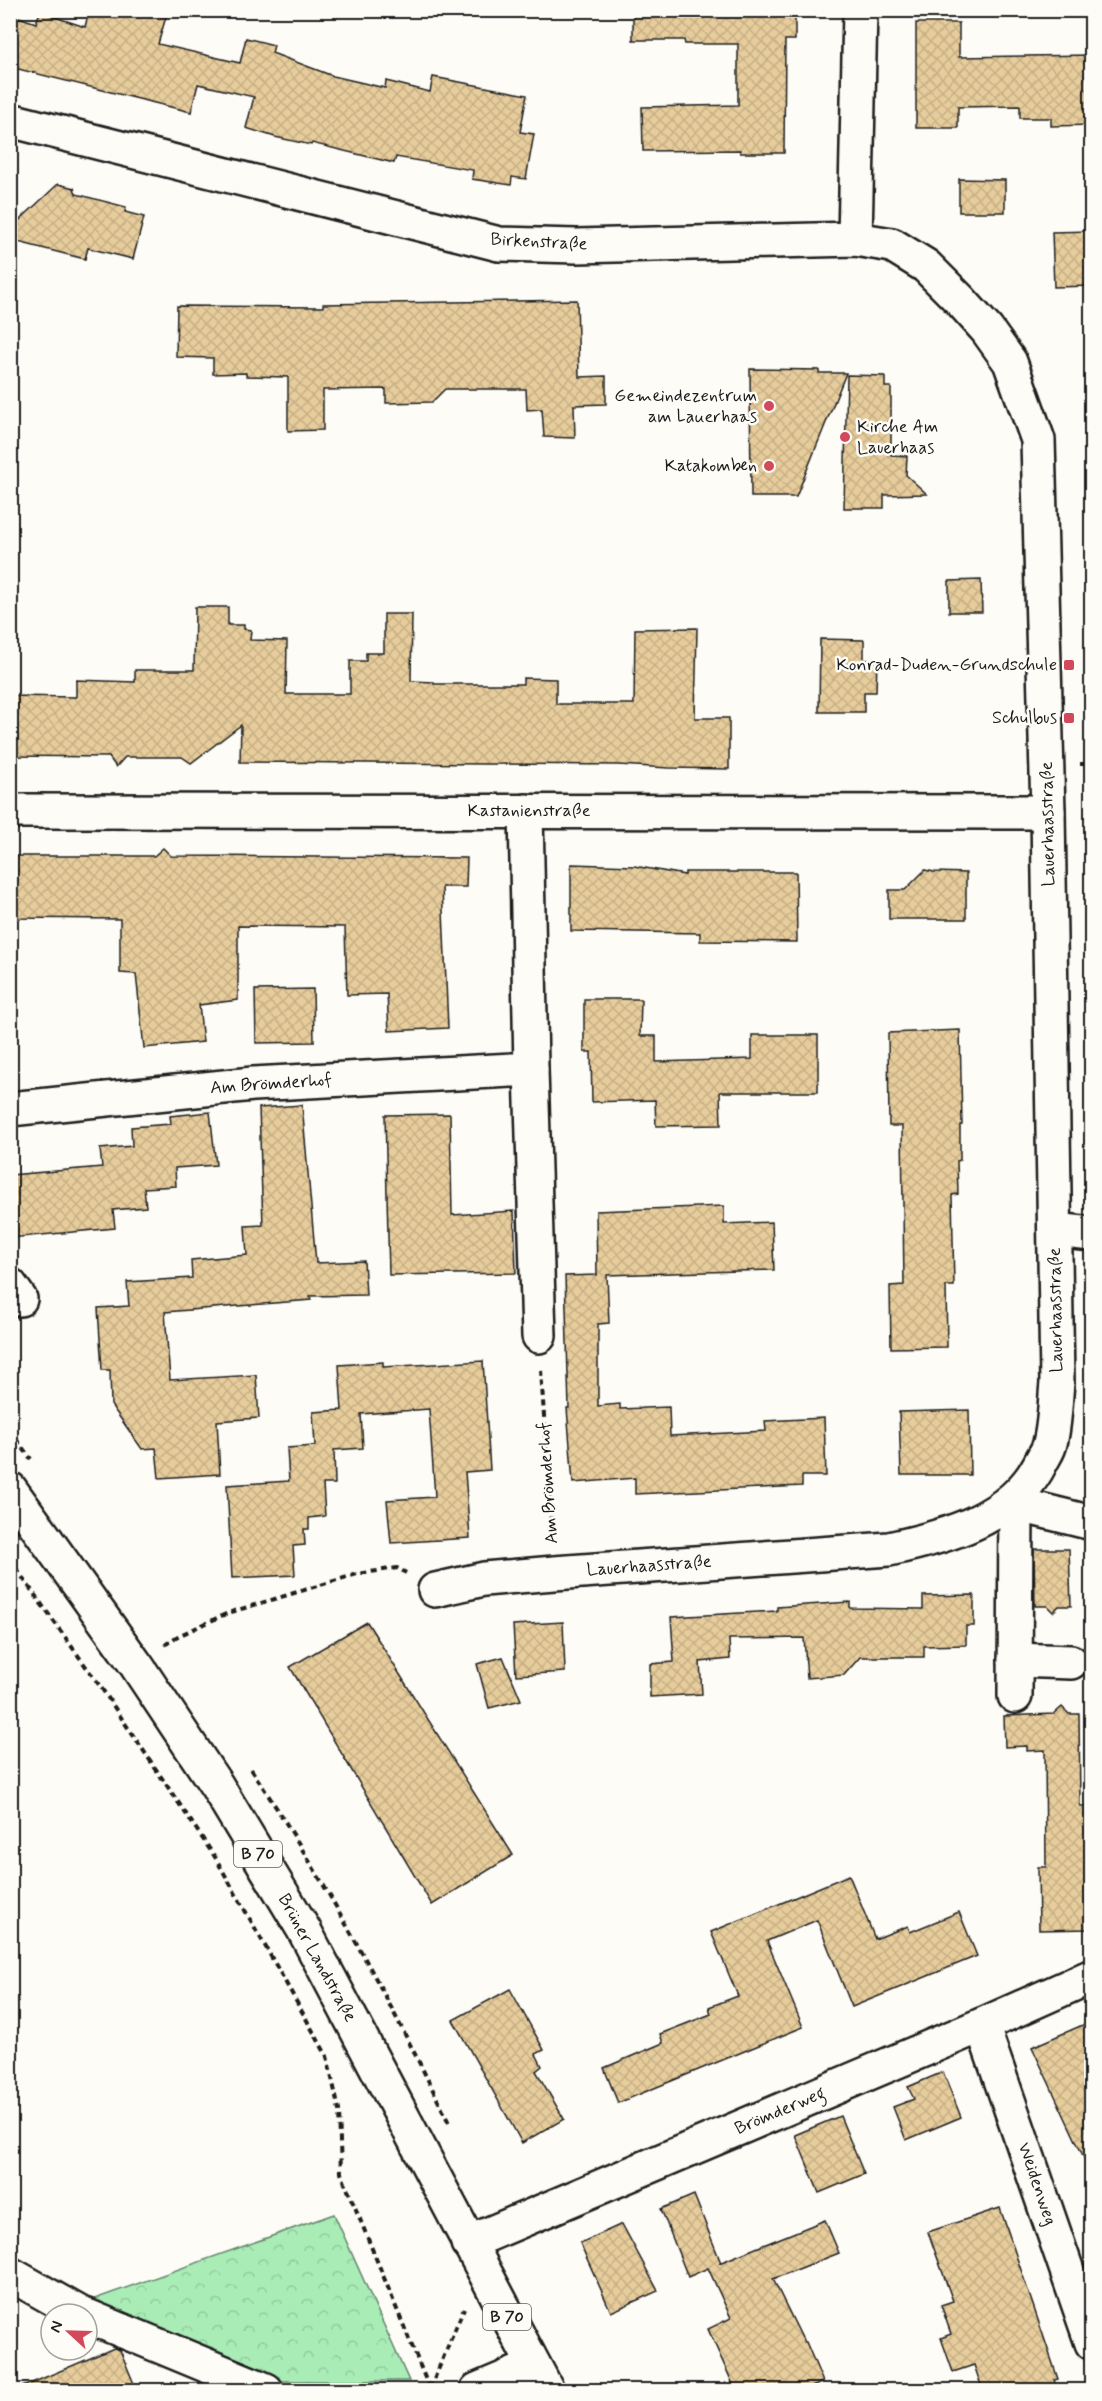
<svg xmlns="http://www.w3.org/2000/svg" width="1102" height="2401" viewBox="0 0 1102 2401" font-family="Mynerve,sans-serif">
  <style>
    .forest { fill: url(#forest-crowns); stroke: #628469; stroke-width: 1.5 }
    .building { fill: url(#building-cross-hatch); stroke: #1c1c1c; stroke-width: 1.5 }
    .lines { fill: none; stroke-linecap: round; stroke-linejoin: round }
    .minor-casing { stroke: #1c1c1c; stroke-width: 38 }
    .major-casing { stroke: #1c1c1c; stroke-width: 38 }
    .path { stroke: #1c1c1c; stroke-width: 4; stroke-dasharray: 6 4.5; stroke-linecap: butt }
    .minor { stroke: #fdfcf7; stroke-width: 33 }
    .major { stroke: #fdfcf7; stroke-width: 33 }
    .poi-dot { fill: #d1495b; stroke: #fdfcf7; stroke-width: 2 }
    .labels { text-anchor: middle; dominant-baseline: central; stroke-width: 5; stroke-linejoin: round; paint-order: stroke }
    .shield { fill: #fdfcf7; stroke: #605f5e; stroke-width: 1.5 }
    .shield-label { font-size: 16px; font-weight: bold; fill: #1c1c1c }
    .street-label { font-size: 18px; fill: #1c1c1c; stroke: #fdfcf7 }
    .poi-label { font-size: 18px; fill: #1c1c1c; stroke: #fdfcf7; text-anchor: end }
  </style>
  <defs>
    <pattern id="forest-crowns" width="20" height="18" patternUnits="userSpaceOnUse" patternTransform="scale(1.5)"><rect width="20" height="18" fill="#a9ecb6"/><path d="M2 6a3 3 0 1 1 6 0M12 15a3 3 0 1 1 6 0" fill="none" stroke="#91ca9c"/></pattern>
    <pattern id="building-cross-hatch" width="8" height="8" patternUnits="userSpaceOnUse" patternTransform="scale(1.5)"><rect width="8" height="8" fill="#e7cd9c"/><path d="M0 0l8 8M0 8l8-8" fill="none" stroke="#c6af86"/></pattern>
  </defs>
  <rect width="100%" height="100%" fill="#fdfcf7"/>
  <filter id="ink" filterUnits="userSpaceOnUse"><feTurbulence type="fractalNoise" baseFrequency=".0167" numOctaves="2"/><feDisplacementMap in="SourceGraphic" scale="12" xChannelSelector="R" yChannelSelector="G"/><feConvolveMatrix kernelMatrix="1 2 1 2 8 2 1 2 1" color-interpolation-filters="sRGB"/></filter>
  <g filter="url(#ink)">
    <path class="forest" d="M334 2214 409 2381H267L86 2302Z"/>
    <g class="building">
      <path d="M119 10H168L158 44 240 63 246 38 274 45 272 53 333 76 385 88 386 81 430 92 433 77 527 95 520 132 534 134 526 179 512 177 511 185 472 179 473 170 396 157 394 163 312 143 311 145 275 137 246 128 254 97 198 84 191 112 10 67V14L36 23 40 12 85 27 89 11 117 18Z"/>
      <path d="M633 10H795V40H785L784 153H740V150L643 151 642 107 738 105V44H685L684 40H633Z"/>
      <path d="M916 23H959V57L1092 55V125L1051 126V118H1020V106L958 107V128H916Z"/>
      <path d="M959 179 1005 180V212H959Z"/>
      <path d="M58 184 74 188 76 194 126 207 125 212 144 217 133 259 88 248 85 259 10 240V229Z"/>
      <path d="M1092 231V286L1054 287 1052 232Z"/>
      <path d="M577 300 579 377 606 376V404L574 405 575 438 544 437 542 409 527 410 526 389H445L432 402 386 403V389L323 390V430L288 431V377L246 376V373L213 374V358L176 357 177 306 323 307V304Z"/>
      <path d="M750 369 819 370V373H846L796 497H751Z"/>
      <path d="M847 375 885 376V387H891V455L907 456 906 475 927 494 884 495V508H844Z"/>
      <path d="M981 580 982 612H949V581Z"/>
      <path d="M195 607H228V625H244V629L251 630 250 640 287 641 286 694H350V661H366V653H384V614H412L411 681 434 682V684H523V678L556 679V704H634L635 629 697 628 695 718H729V769L669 768 618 765 240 762 241 725 191 763 182 757H125L116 767 109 757 10 756V696L76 697V680L135 682V670H194Z"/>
      <path d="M820 639 864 640V660H877L876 692H864V712H819Z"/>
      <path d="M163 848 171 856 467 858 466 887H442L448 1028 389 1031 387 994 347 995 345 927 238 926V1000L199 1005 203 1042 144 1048 136 974 120 973V919L10 918V856H154Z"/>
      <path d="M571 864 634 866 685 875V872H796L797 942 700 941V933L571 931Z"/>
      <path d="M925 870 934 872 966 873V919H889V890H905Z"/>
      <path d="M313 989 314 1042 256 1043 255 990Z"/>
      <path d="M584 999H641L640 1036H656V1062L752 1059V1035H818V1092H720L721 1125 656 1126 655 1100 592 1102 591 1052H584Z"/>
      <path d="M960 1030 962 1125H960V1160L957 1161 958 1194 952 1195 954 1286H946L947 1347 891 1348 890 1286 904 1285 902 1126H889L888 1033Z"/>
      <path d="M302 1105 316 1263 364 1261 366 1295 310 1296 311 1300 165 1312 170 1380 256 1375 259 1418 217 1421 220 1474 159 1478 156 1448 142 1449 111 1405 110 1370H102L98 1308 129 1306 127 1282 192 1278 191 1260 247 1255 245 1226 263 1225 259 1108Z"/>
      <path d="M210 1112 216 1165 175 1168 176 1186 144 1188 146 1207 113 1210 115 1228 10 1238V1175L102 1167 100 1149 132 1146 131 1127 171 1124 170 1116Z"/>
      <path d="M450 1114 452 1215 514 1211 516 1273 389 1275 385 1115Z"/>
      <path d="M724 1206V1224L772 1222 774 1270 607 1275 609 1323 598 1324V1406L620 1404V1409L669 1407 670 1436 766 1431 765 1421 824 1418 826 1476H802V1486L635 1494V1478L573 1483 567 1408H569L565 1276 597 1275 596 1211Z"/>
      <path d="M483 1361 490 1470 465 1472 470 1538 391 1543 387 1500 435 1497 429 1409 361 1414 363 1448 334 1450 335 1484H323L325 1516 309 1518V1529H304L305 1545 293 1546 295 1575 232 1578 227 1485 289 1481 287 1448 315 1446 313 1412 342 1410 339 1365 383 1362V1367Z"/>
      <path d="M969 1410 970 1475H901L899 1412Z"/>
      <path d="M1034 1549H1069L1071 1606H1059L1053 1612 1047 1606H1035Z"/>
      <path d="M974 1595V1626H966V1645L924 1646V1657H860L844 1675 807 1678 804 1638 729 1639 730 1659 700 1662 702 1694 650 1697V1664L674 1662 671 1617 777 1611V1607L850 1602V1608L923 1609V1596Z"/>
      <path d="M367 1622 513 1855 432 1905 290 1667Z"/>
      <path d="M563 1622 565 1672 516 1675 513 1625Z"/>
      <path d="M503 1657 521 1700 489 1708 477 1664Z"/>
      <path d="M1062 1707 1069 1714H1079L1080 1806H1092V1929L1039 1930 1038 1867H1046L1045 1750 1027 1751V1746L1005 1747 1004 1716 1054 1714Z"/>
      <path d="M849 1875 875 1939 908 1926 910 1932 959 1912 977 1956 852 2007 817 1920 767 1941 803 2027 618 2103 604 2068 663 2043 660 2034 711 2014 709 2007 738 1996 711 1932Z"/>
      <path d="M510 1989 544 2050 536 2054 542 2066 536 2071 564 2119 522 2143 453 2020Z"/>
      <path d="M1092 2021V2175L1032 2047Z"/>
      <path d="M943 2072 961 2117 906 2140 893 2107 914 2099 908 2087Z"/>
      <path d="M840 2116 864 2174 819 2193 795 2135Z"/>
      <path d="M694 2195 721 2263H719L825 2220 839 2253 773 2279 804 2342H806L823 2382 803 2391H736L708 2329 731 2318 708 2268 688 2277 661 2209Z"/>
      <path d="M1000 2208 1058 2379 1054 2380 1058 2391H983L974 2365 953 2372 941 2338 951 2334 941 2305 953 2301 928 2232Z"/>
      <path d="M622 2224 658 2291 611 2312 580 2243Z"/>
      <path d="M114 2348 120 2350 137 2391H13Z"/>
    </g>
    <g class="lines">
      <g class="minor-casing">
        <g id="minor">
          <path d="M10 120 499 244 577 246 855 239 892 245 926 266 961 301 987 330 1010 362 1038 440 1048 812 1057 1383C1055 1402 1055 1424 1050 1443 1049 1450 1043 1457 1040 1464 1012 1519 945 1537 889 1549L554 1573 484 1579 435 1590"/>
          <path d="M855 239 860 10"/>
          <path d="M10 811 1048 812"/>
          <path d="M531 1069 539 1336"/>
          <path d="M10 1109 253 1084 531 1069 526 811"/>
          <path d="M1055 1230 1092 1234"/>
          <path d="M10 1285 20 1299"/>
          <path d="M1016 1504 1092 1523"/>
          <path d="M1015 1660 1071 1662"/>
          <path d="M1015 1696 1016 1497"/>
          <path d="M982 2025 1092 2343"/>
          <path d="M468 2243 982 2025 1092 1976"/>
          <path d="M10 2274 81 2314"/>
          <path d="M87 2316 266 2390"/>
          <path d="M477 2390 534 2366"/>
        </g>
      </g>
      <g class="major-casing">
        <path id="major" d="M10 1489 137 1666 217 1786 304 1930 547 2390"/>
      </g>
      <g class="path">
        <path d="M1080 764H1092"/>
        <path d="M541 1370 552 1539"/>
        <path d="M10 1431 31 1459"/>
        <path d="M10 1560 102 1689 215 1857 327 2056 339 2110 341 2173 430 2390"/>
        <path d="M165 1645 176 1637 228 1613 357 1574 397 1568 406 1573"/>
        <path d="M251 1769C326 1881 390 2001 449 2123"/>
        <path d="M430 2389 464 2308"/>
      </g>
      <use href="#minor" class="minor"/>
      <use href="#major" class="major"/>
    </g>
  </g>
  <g class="poi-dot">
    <circle cx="769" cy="406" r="6"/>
    <circle cx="845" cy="437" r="6"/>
    <circle cx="769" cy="466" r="6"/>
    <rect x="1063" y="659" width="12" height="12" rx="3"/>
    <rect x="1063" y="712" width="12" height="12" rx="3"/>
  </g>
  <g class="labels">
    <g class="shield">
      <rect x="234" y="1841" width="48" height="26" rx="4.5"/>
      <rect x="483" y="2304" width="48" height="26" rx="4.5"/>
    </g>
    <g class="shield-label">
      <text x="258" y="1854">B 70</text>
      <text x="507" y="2317">B 70</text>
    </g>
    <g class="street-label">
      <text transform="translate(539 242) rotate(3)">Birkenstraße</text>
      <text x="529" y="811">Kastanienstraße</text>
      <text transform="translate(1048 824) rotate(-91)">Lauerhaasstraße</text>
      <text transform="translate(271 1084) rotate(-4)">Am Brömderhof</text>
      <text transform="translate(1056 1310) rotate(-91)">Lauerhaasstraße</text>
      <text transform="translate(548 1483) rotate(-94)">Am Brömderhof</text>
      <text transform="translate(649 1566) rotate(-4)">Lauerhaasstraße</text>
      <text transform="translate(317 1958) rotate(61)">Brüner Landstraße</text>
      <text transform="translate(780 2111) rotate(-23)">Brömderweg</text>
      <text transform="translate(1037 2184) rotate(71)">Weidenweg</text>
    </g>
    <g class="poi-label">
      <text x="757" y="396">Gemeindezentrum<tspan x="757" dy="21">am Lauerhaas</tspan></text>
      <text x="857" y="427" text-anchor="start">Kirche Am<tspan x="857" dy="21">Lauerhaas</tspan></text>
      <text x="757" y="466">Katakomben</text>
      <text x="1057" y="665">Konrad-Duden-Grundschule</text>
      <text x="1057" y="718">Schulbus</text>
    </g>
  </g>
  <rect width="1102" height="2401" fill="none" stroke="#fdfcf7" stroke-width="36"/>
  <rect x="18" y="18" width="1066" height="2365" fill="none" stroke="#1c1c1c" stroke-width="2" filter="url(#ink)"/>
  <g transform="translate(69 2332) rotate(292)"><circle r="28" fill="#fdfcf7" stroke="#a3a29f" stroke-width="1.5"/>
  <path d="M0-4.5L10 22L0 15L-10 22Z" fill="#d1495b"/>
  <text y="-9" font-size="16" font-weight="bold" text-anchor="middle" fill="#1c1c1c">N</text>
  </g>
</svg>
